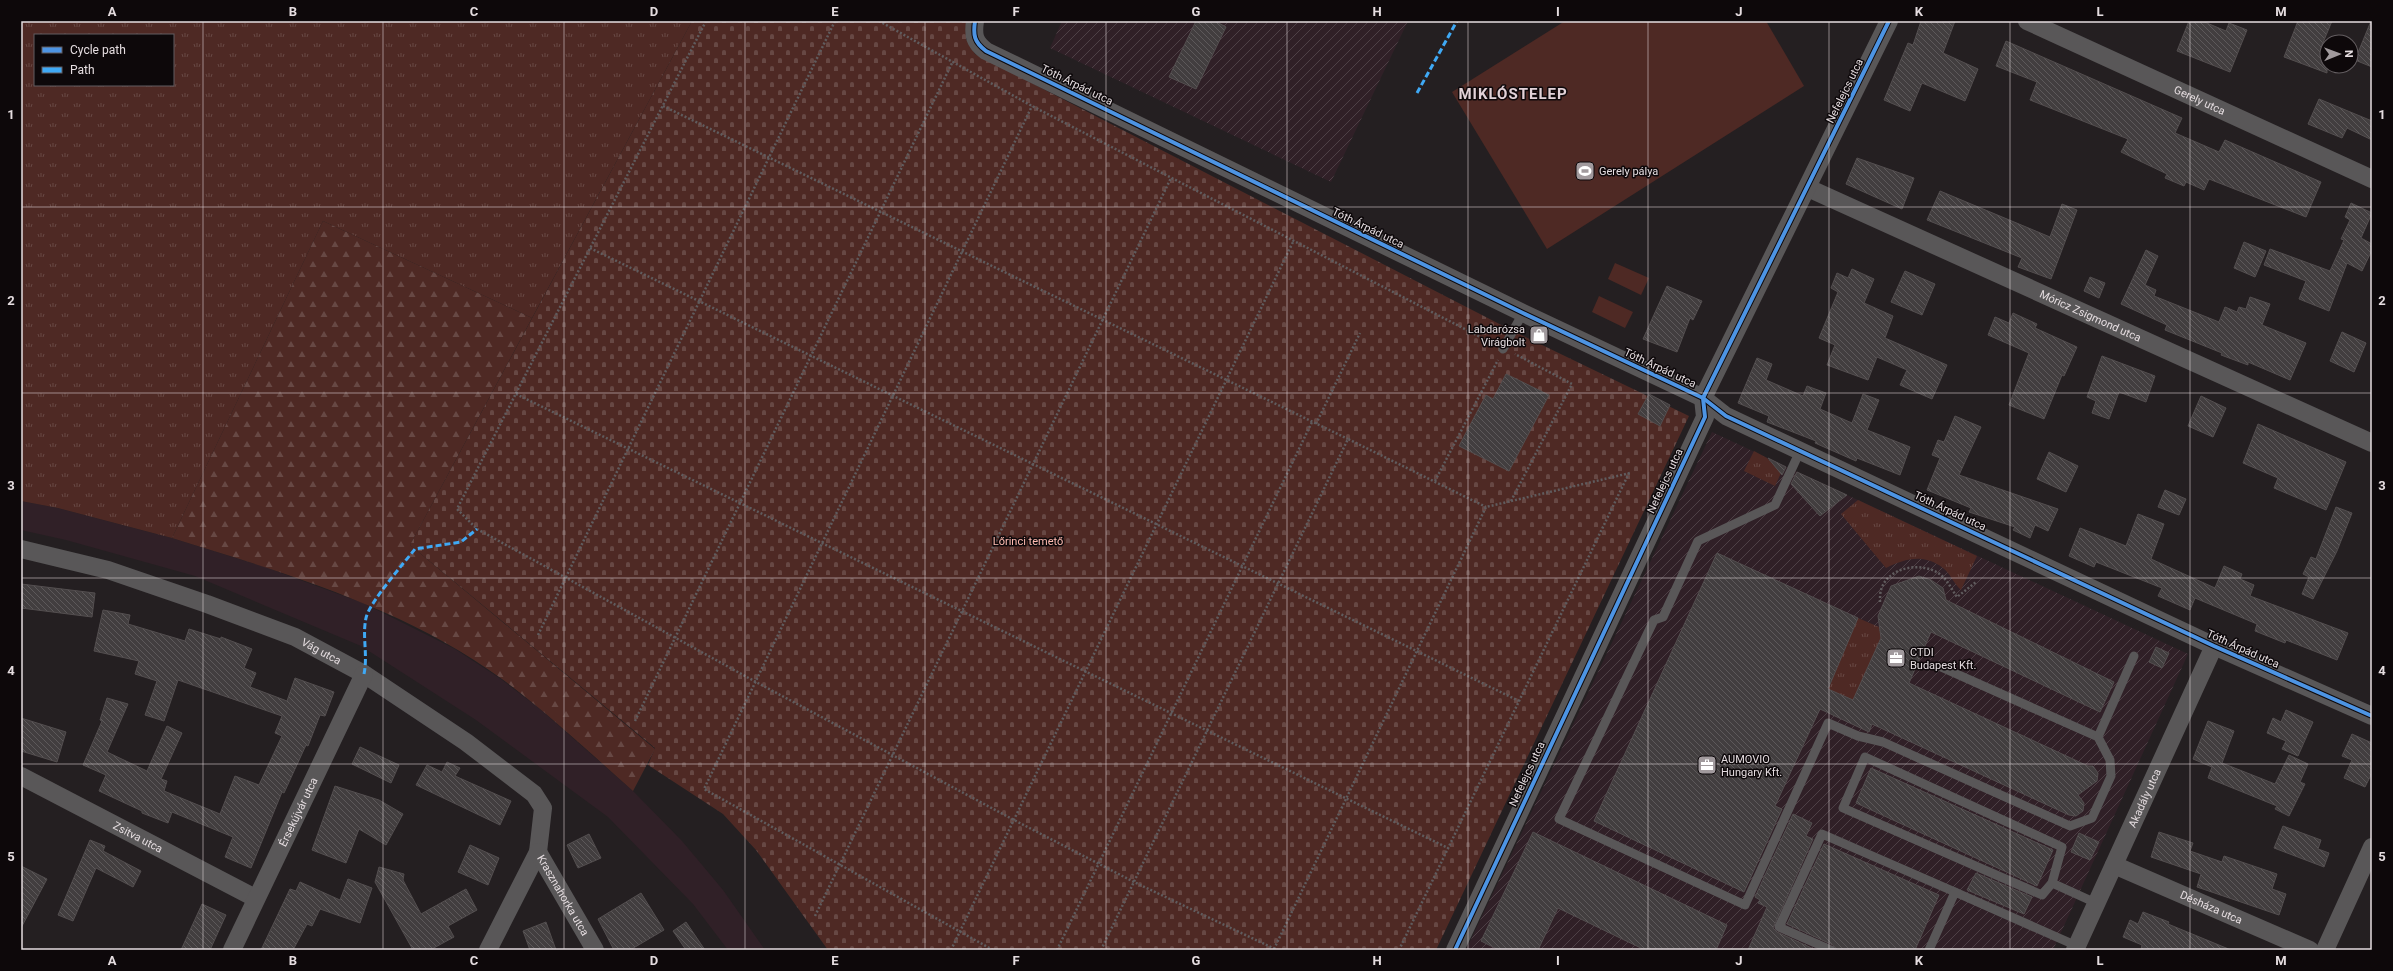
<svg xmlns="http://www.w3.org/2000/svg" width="2393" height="971" viewBox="0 0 2393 971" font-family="Roboto,sans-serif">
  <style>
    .built { fill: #302027 }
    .industrial { fill: url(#industrial-furrows) }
    .grass { fill: url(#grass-tufts); fill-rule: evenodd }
    .forest { fill: url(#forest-firs) }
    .cemetery { fill: url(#cemetery-stones) }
    .green { fill: #4e2924 }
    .building { fill: url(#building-back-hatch); stroke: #534e4f }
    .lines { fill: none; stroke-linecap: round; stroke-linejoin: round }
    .path { stroke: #605c5e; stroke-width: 2.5; stroke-dasharray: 2 2; stroke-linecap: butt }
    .lane { stroke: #595758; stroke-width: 9 }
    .street { stroke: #595758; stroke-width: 18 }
    .quiet { stroke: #3fa9f5; stroke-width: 3; stroke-dasharray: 6 3; stroke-linecap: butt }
    .cycleway-casing { stroke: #0d080a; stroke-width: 6 }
    .cycleway { stroke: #4d94e3; stroke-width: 4 }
    .grid { fill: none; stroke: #e5dde0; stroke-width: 1; stroke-opacity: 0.55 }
    .labels { text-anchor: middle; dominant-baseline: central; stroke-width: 3; stroke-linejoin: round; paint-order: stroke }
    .street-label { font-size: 11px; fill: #e5dde0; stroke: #0d080a }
    .poi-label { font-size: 11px; fill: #e5dde0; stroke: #0d080a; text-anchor: start }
    .park-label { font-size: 11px; fill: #febbb1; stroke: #0d080a }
    .district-label { font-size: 15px; font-weight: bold; letter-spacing: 1px; fill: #e2d2d8; stroke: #0d080a }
    .neatline { fill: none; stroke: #e5dde0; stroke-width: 1.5 }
    .grid-label { font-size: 13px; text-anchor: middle; font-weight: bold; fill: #e5dde0 }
  </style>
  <defs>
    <pattern id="industrial-furrows" width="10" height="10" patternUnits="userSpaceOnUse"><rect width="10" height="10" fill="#302027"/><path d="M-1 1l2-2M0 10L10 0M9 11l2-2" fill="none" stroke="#4e4046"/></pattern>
    <pattern id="grass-tufts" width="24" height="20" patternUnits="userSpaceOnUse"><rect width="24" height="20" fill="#4e2924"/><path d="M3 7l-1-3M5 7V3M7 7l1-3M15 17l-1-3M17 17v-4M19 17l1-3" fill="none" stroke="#674844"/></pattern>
    <pattern id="forest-firs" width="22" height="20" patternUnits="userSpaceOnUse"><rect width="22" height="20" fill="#4e2924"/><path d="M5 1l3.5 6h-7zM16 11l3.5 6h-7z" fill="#674844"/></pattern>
    <pattern id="cemetery-stones" width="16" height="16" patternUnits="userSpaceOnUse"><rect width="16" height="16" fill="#4e2924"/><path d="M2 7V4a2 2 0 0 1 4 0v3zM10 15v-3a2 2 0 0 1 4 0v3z" fill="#674844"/></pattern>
    <pattern id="building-back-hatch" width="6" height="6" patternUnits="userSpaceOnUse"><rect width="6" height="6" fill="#423e3f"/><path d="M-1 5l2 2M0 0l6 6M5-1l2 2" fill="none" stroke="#5d595a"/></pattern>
  </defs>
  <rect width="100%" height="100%" fill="#241f21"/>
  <path class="built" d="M21 501 58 508 172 538 265 567 363 603 455 649 501 679 540 709 633 791 682 841 723 890 765 950H728L693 904 608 817 476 720 361 646 195 576 66 540 21 530Z"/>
  <g class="industrial">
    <path d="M1062 21H1408L1331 182 1050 48Z"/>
    <path d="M1712 432 2188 654 2053 950H1466Z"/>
  </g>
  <g class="grass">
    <path d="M21 21H692L532 318 323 221 172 538 58 508 21 501ZM35 35H173V85H35Z"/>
    <path d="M1754 451 1767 458 1781 473 1775 486 1744 471Z"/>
    <path d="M1858 500 1977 556 1961 590C1954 584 1950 573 1943 568 1923 553 1905 559 1886 568L1841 514Z"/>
    <path d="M1858 618 1879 627 1881 638 1853 700 1828 689Z"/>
  </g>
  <path class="forest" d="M323 221 532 318 410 545 655 749 633 791C590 753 548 713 502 679 405 608 285 573 172 538Z"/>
  <path class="cemetery" d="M692 21H967L966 39 975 54 1513 331 1689 416 1436 950H828L756 850 723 814 648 765 655 748 410 545Z"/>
  <g class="green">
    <path d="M1565 21H1766L1804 86 1547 249 1452 92Z"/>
    <path d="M1615 263 1649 278 1641 295 1608 279Z"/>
    <path d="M1599 296 1633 312 1625 328 1592 312Z"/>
  </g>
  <g class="building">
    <path d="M1196 21H1215L1226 27 1196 89 1169 77Z"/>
    <path d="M1921 21H1955L1943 53 1978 69 1965 101 1922 83 1910 111 1884 100 1908 43 1913 45Z"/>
    <path d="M2189 21H2202L2226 31 2229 23 2247 30 2230 72 2177 51Z"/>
    <path d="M2298 21H2332L2322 45 2327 47V73L2284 57Z"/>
    <path d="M2371 21H2372V67L2355 60Z"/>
    <path d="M2006 41 2182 118 2175 133 2219 152 2225 140 2321 182 2306 217 2209 179 2204 190 2186 182 2184 186 2165 178 2167 174 2121 152 2128 139 2030 100 2037 82 1996 66Z"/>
    <path d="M2319 99 2372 121V140L2347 128 2342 138 2308 124Z"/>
    <path d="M1857 158 1914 178 1902 209 1846 184Z"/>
    <path d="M1940 191 2050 237 2062 204 2077 210 2051 279 2018 267 2022 258 1927 220Z"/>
    <path d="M2351 203 2372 213 2361 238 2372 244V250L2362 271 2347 263 2329 311 2299 299 2306 281 2264 265 2270 249 2330 271 2344 240 2341 239 2350 220 2345 217Z"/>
    <path d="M2244 242 2266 251 2255 277 2234 268Z"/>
    <path d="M2146 250 2158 256 2145 285 2156 290 2154 296 2219 322 2225 307 2237 312 2239 307 2246 309 2250 297 2270 304 2262 325 2306 343 2290 380 2248 362V365L2221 355 2222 353 2165 330 2167 325 2121 304Z"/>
    <path d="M1852 269 1874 279 1864 303 1893 316 1885 338 1947 365 1932 399 1900 385 1907 370 1877 357 1868 380 1827 365 1835 345 1819 338 1838 292 1831 288 1837 273 1848 278Z"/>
    <path d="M1905 271 1935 284 1922 315 1891 302Z"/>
    <path d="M2090 277 2105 283 2099 298 2084 291Z"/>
    <path d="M1667 286 1702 301 1693 320 1690 318 1677 352 1643 339Z"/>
    <path d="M2013 313 2037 324 2035 328 2077 347 2064 376 2062 375 2044 419 2009 405 2029 353 1988 335 1995 317 2009 323Z"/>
    <path d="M2342 332 2366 343 2354 372 2330 361Z"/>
    <path d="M2102 356 2155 376 2146 402 2119 392 2109 419 2092 413 2096 401 2087 397Z"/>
    <path d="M1757 358 1772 364 1766 380 1803 396 1807 386 1826 393 1820 409 1852 423 1863 394 1879 400 1867 430 1910 447 1900 475 1857 458 1856 461 1815 443 1816 441 1767 422 1769 416 1738 403Z"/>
    <path d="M1506 374 1549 395 1509 471 1459 446 1486 395 1493 399Z"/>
    <path d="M1649 394 1670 405 1660 426 1638 414Z"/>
    <path d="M2201 396 2226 408 2213 437 2188 426Z"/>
    <path d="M1955 416 1981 427 1959 475 2058 509 2048 531 2035 525 2030 538 2013 530 2015 527 1969 512 1971 508 1927 490 1940 458 1932 455 1938 440 1944 442Z"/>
    <path d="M2258 424 2346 462 2326 510 2274 488 2278 478 2243 463Z"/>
    <path d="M2049 452 2078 466 2066 492 2037 479Z"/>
    <path d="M1768 458 1786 467 1782 475Z"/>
    <path d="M1797 472 1847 495 1820 516 1791 484Z"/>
    <path d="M2165 490 2186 499 2179 515 2158 507Z"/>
    <path d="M2336 507 2352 513 2337 551 2313 599 2302 594 2309 577 2303 574 2311 557 2316 559Z"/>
    <path d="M2138 514 2164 524 2151 559 2215 588 2224 566 2242 574 2240 579 2254 585 2250 596 2348 633 2337 660 2286 640 2285 643 2255 631 2257 624 2195 598 2190 610 2158 596 2162 588 2096 562 2094 567 2069 556 2080 528 2126 546Z"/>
    <path d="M1717 553 1858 618 1828 689 1853 700 1881 638 1878 616 1891 586 1919 576 1931 580 1943 588 1946 600 2114 682 2100 712 1931 632 1909 683 2088 766H2093L2098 773 2097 781 2078 795 2084 803 2083 811 2076 816 2069 815 1872 724 1869 732 1820 709 1775 806 1782 809 1744 892 1594 821Z"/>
    <path d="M21 584 95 593 92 617 21 608Z"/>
    <path d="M103 610 130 615 128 624 185 641 189 629 221 639V637L252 649 244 668 256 673 250 687 287 701 295 678 334 692 325 716 320 715 308 746 306 745 284 793 282 792 251 868 225 857 233 837 172 812 168 823 142 813V811L99 791 106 775 83 765 102 721 100 720 107 698 128 704 107 752 147 771 167 726 182 733 161 779 167 781 164 791 220 814 235 776 259 785 282 736 275 733 282 716 178 680 164 721 145 715 157 681 135 674 139 661 94 651Z"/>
    <path d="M2156 647 2169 653 2162 668 2149 662Z"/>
    <path d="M2286 710 2313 722 2298 756 2282 749 2286 741 2267 733 2273 718 2281 722Z"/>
    <path d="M21 718 66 732 57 762 21 751Z"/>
    <path d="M2208 721 2234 731 2222 763 2275 784 2289 755 2308 764 2300 782 2305 784 2289 816 2275 809 2277 806 2208 778 2212 767 2193 759Z"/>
    <path d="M2352 734 2372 743V773L2365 787 2344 778 2352 760 2342 756Z"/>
    <path d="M360 747 399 765 391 783 352 764Z"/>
    <path d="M447 762 460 768 455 776 511 801 500 825 416 785 427 765 442 772Z"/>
    <path d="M1871 768 2053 850 2037 886 1856 803Z"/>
    <path d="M335 786 379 800 403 814 386 845 359 829 346 863 312 850Z"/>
    <path d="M1793 814 1812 823 1806 836 1813 839 1773 928 1777 932 1816 950H1748L1767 907 1758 903 1760 900 1755 897Z"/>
    <path d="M2283 826 2321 840 2318 849 2329 853 2324 867 2274 848Z"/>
    <path d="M1533 832 1727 925 1716 950H1645L1558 908 1538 950H1499L1481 941Z"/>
    <path d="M2159 832 2193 843 2190 851 2222 862 2224 856 2277 874 2272 889 2286 894 2279 915 2197 887 2201 874 2151 857Z"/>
    <path d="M2079 833 2099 842 2090 860 2071 852Z"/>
    <path d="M589 834 601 858 578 868 567 845Z"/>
    <path d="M90 840 105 846 103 851 141 871 133 887 96 868 73 921 58 915Z"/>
    <path d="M1824 844 1939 895 1915 950H1837L1833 945 1787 924Z"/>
    <path d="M470 845 499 858 488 885 458 872Z"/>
    <path d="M21 866 47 879 21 928Z"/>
    <path d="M379 867 404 874 403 880 421 914 466 889 477 910 448 926 454 937 430 950H413L375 882Z"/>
    <path d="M1976 873 2032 897 2024 914 1967 890Z"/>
    <path d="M348 879 372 888 360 923 320 909 312 926 307 924 293 950H261L290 889 296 891 300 882 340 900Z"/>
    <path d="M641 893 664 930 630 950H614L598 919Z"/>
    <path d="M202 904 226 915 210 950H181Z"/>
    <path d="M2143 912 2169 922 2168 924 2231 950H2141L2142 945 2123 937 2130 920 2138 924Z"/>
    <path d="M546 922 556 950H530L523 931Z"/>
    <path d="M686 922 705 950H686L673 931Z"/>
  </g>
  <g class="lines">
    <g class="path">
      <path d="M706 21 457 509 477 529 756 682 1014 820 1134 882 1277 950"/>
      <path d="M879 21 1032 106 1492 343"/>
      <path d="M663 106 1348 439"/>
      <path d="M590 248 1519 701"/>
      <path d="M516 394 1448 848"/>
      <path d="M1316 424 1360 333"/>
      <path d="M1435 481 1498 360"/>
      <path d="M1511 501 1572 384 1515 354"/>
      <path d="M1880 602C1880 598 1880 593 1881 590 1888 566 1923 561 1941 575 1948 581 1952 590 1957 597L1976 582"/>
      <path d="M538 635 835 21"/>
      <path d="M635 721 953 61"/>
      <path d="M815 916 1171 178"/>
      <path d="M1274 949 1486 507 1630 473"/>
      <path d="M951 950 1293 242"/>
      <path d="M993 950 704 789 1032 106"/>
      <path d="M1057 950 1312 422"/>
      <path d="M1101 950 1348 439 1486 507"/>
      <path d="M1399 950 1629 473"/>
    </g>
    <g class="lane">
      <path d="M1503 349 1523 313"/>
      <path d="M1800 451 1775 505 1698 541 1663 617 1654 620 1559 819 1745 905 1828 723 1858 736 1883 742 2070 826 2092 818 2111 776 2110 760 2098 737 1941 667"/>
      <path d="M2098 737 2134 656"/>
      <path d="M2052 883 2042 895 1843 808 1865 757 2062 847 2052 883 2096 903"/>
      <path d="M1831 950 1779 927 1822 834 1955 892"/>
      <path d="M1929 950 1955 892 2077 946"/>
    </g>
    <g class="street">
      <path d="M975 21C973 35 974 42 986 51L1523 313 1703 398 1726 416 2214 646 2372 716"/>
      <path id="s1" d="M2027 21 2372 179"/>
      <path id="s2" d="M1808 188 2372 443"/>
      <path id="s3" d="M21 549 108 570 207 604 295 637 364 674 466 742 534 794 543 808 538 852 488 950"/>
      <path id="s4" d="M21 776 255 898"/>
      <path id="s5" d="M538 852 595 950"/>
      <path id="s6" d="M2114 865 2310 950"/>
      <path id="s7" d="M232 950 364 674"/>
      <path d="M1455 950 1705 417 1703 398 1889 21"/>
      <path id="s8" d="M2075 950 2214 646"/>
      <path d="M2325 950 2372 847"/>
    </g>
    <g class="quiet">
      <path d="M1417 93 1457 21"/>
      <path d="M364 674C368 655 362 636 366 618 369 603 404 563 415 549L461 542 477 529"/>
    </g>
    <g class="cycleway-casing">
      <g id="cycleway">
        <path d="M975 21C973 35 974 42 986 51L1523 313 1703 398 1726 416 2214 646 2372 716"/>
        <path d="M1455 950 1705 417 1703 398 1889 21"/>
      </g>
    </g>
    <use href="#cycleway" class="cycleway"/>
  </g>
  <path class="grid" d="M203 21V950M383 21V950M564 21V950M745 21V950M925 21V950M1106 21V950M1287 21V950M1468 21V950M1648 21V950M1829 21V950M2010 21V950M2190 21V950M21 207H2372M21 393H2372M21 578H2372M21 764H2372"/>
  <defs>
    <g id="stadium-square" transform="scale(1)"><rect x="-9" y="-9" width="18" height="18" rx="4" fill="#a19a9d" stroke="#0d080a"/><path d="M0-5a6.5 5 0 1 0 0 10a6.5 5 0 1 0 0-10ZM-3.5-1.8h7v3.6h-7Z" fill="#fff"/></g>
    <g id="shop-square" transform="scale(1)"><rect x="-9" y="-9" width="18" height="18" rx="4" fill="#a19a9d" stroke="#0d080a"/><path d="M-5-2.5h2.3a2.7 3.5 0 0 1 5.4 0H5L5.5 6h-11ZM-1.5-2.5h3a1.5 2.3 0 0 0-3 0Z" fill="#fff"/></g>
    <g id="office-square" transform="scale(1)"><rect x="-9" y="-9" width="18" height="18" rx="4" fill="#a19a9d" stroke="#0d080a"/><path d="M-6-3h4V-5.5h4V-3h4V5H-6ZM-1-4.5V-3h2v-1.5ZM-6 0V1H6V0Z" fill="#fff"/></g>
  </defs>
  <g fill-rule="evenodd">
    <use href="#stadium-square" x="1585" y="171"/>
    <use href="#shop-square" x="1539" y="335"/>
    <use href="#office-square" x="1896" y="658"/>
    <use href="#office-square" x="1707" y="765"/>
  </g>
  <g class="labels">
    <g class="street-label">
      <text transform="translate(1077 85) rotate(26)">Tóth Árpád utca</text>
      <text transform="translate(1845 91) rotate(-64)">Nefelejcs utca</text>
      <text stroke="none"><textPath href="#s1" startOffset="190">Gerely utca</textPath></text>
      <text transform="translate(1368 228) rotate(26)">Tóth Árpád utca</text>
      <text stroke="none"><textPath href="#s2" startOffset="310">Móricz Zsigmond utca</textPath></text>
      <text transform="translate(1660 368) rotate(25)">Tóth Árpád utca</text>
      <text transform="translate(1665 481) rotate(-65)">Nefelejcs utca</text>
      <text transform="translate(1950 511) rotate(25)">Tóth Árpád utca</text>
      <text transform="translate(2243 649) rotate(24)">Tóth Árpád utca</text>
      <text stroke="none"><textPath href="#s3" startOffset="318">Vág utca</textPath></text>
      <text transform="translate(1527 774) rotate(-65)">Nefelejcs utca</text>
      <text stroke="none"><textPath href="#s8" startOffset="167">Akadály utca</textPath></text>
      <text stroke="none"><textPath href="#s7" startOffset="153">Érsekújvár utca</textPath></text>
      <text stroke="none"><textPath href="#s4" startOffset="132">Zsitva utca</textPath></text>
      <text stroke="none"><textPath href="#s5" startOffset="50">Krasznahorka utca</textPath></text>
      <text stroke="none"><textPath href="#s6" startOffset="106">Désháza utca</textPath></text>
    </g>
    <g class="poi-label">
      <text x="1599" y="171">Gerely pálya</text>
      <text x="1525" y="329" text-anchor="end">Labdarózsa<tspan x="1525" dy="13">Virágbolt</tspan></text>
      <text x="1910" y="652">CTDI<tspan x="1910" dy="13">Budapest Kft.</tspan></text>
      <text x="1721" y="759">AUMOVIO<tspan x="1721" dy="13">Hungary Kft.</tspan></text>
    </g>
    <g class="park-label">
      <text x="1028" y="541">Lőrinci temető</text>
    </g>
    <g class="district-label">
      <text x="1513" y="94">MIKLÓSTELEP</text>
    </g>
  </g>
  <rect width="2393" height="971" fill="none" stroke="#0d080a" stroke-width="44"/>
  <rect x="34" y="34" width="140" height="52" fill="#0d080a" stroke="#635d60"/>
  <rect x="42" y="47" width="20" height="6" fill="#4d94e3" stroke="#635d60"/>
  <text x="70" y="54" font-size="12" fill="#e5dde0">Cycle path</text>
  <rect x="42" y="67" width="20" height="6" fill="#3fa9f5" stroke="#635d60"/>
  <text x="70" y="74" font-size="12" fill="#e5dde0">Path</text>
  <g transform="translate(2339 54) rotate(89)"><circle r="19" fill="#0d080a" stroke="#635d60"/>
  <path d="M0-3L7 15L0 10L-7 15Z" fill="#a19a9d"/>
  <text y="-6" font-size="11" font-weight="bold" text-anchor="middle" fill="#e5dde0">N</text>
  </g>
  <rect x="22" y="22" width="2349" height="927" class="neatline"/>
  <g class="grid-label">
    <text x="112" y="16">A</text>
    <text x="293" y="16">B</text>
    <text x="474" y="16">C</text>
    <text x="654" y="16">D</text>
    <text x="835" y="16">E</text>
    <text x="1016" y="16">F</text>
    <text x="1196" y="16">G</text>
    <text x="1377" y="16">H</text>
    <text x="1558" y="16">I</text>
    <text x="1739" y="16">J</text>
    <text x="1919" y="16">K</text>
    <text x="2100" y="16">L</text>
    <text x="2281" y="16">M</text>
    <text x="11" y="119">1</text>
    <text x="2382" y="119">1</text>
    <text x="11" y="305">2</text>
    <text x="2382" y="305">2</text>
    <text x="11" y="490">3</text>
    <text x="2382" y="490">3</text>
    <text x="11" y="675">4</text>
    <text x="2382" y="675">4</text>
    <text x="11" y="861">5</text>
    <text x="2382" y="861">5</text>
    <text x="112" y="965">A</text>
    <text x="293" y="965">B</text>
    <text x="474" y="965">C</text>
    <text x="654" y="965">D</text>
    <text x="835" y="965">E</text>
    <text x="1016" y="965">F</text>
    <text x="1196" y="965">G</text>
    <text x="1377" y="965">H</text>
    <text x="1558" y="965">I</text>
    <text x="1739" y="965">J</text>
    <text x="1919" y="965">K</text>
    <text x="2100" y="965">L</text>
    <text x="2281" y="965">M</text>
  </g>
</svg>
